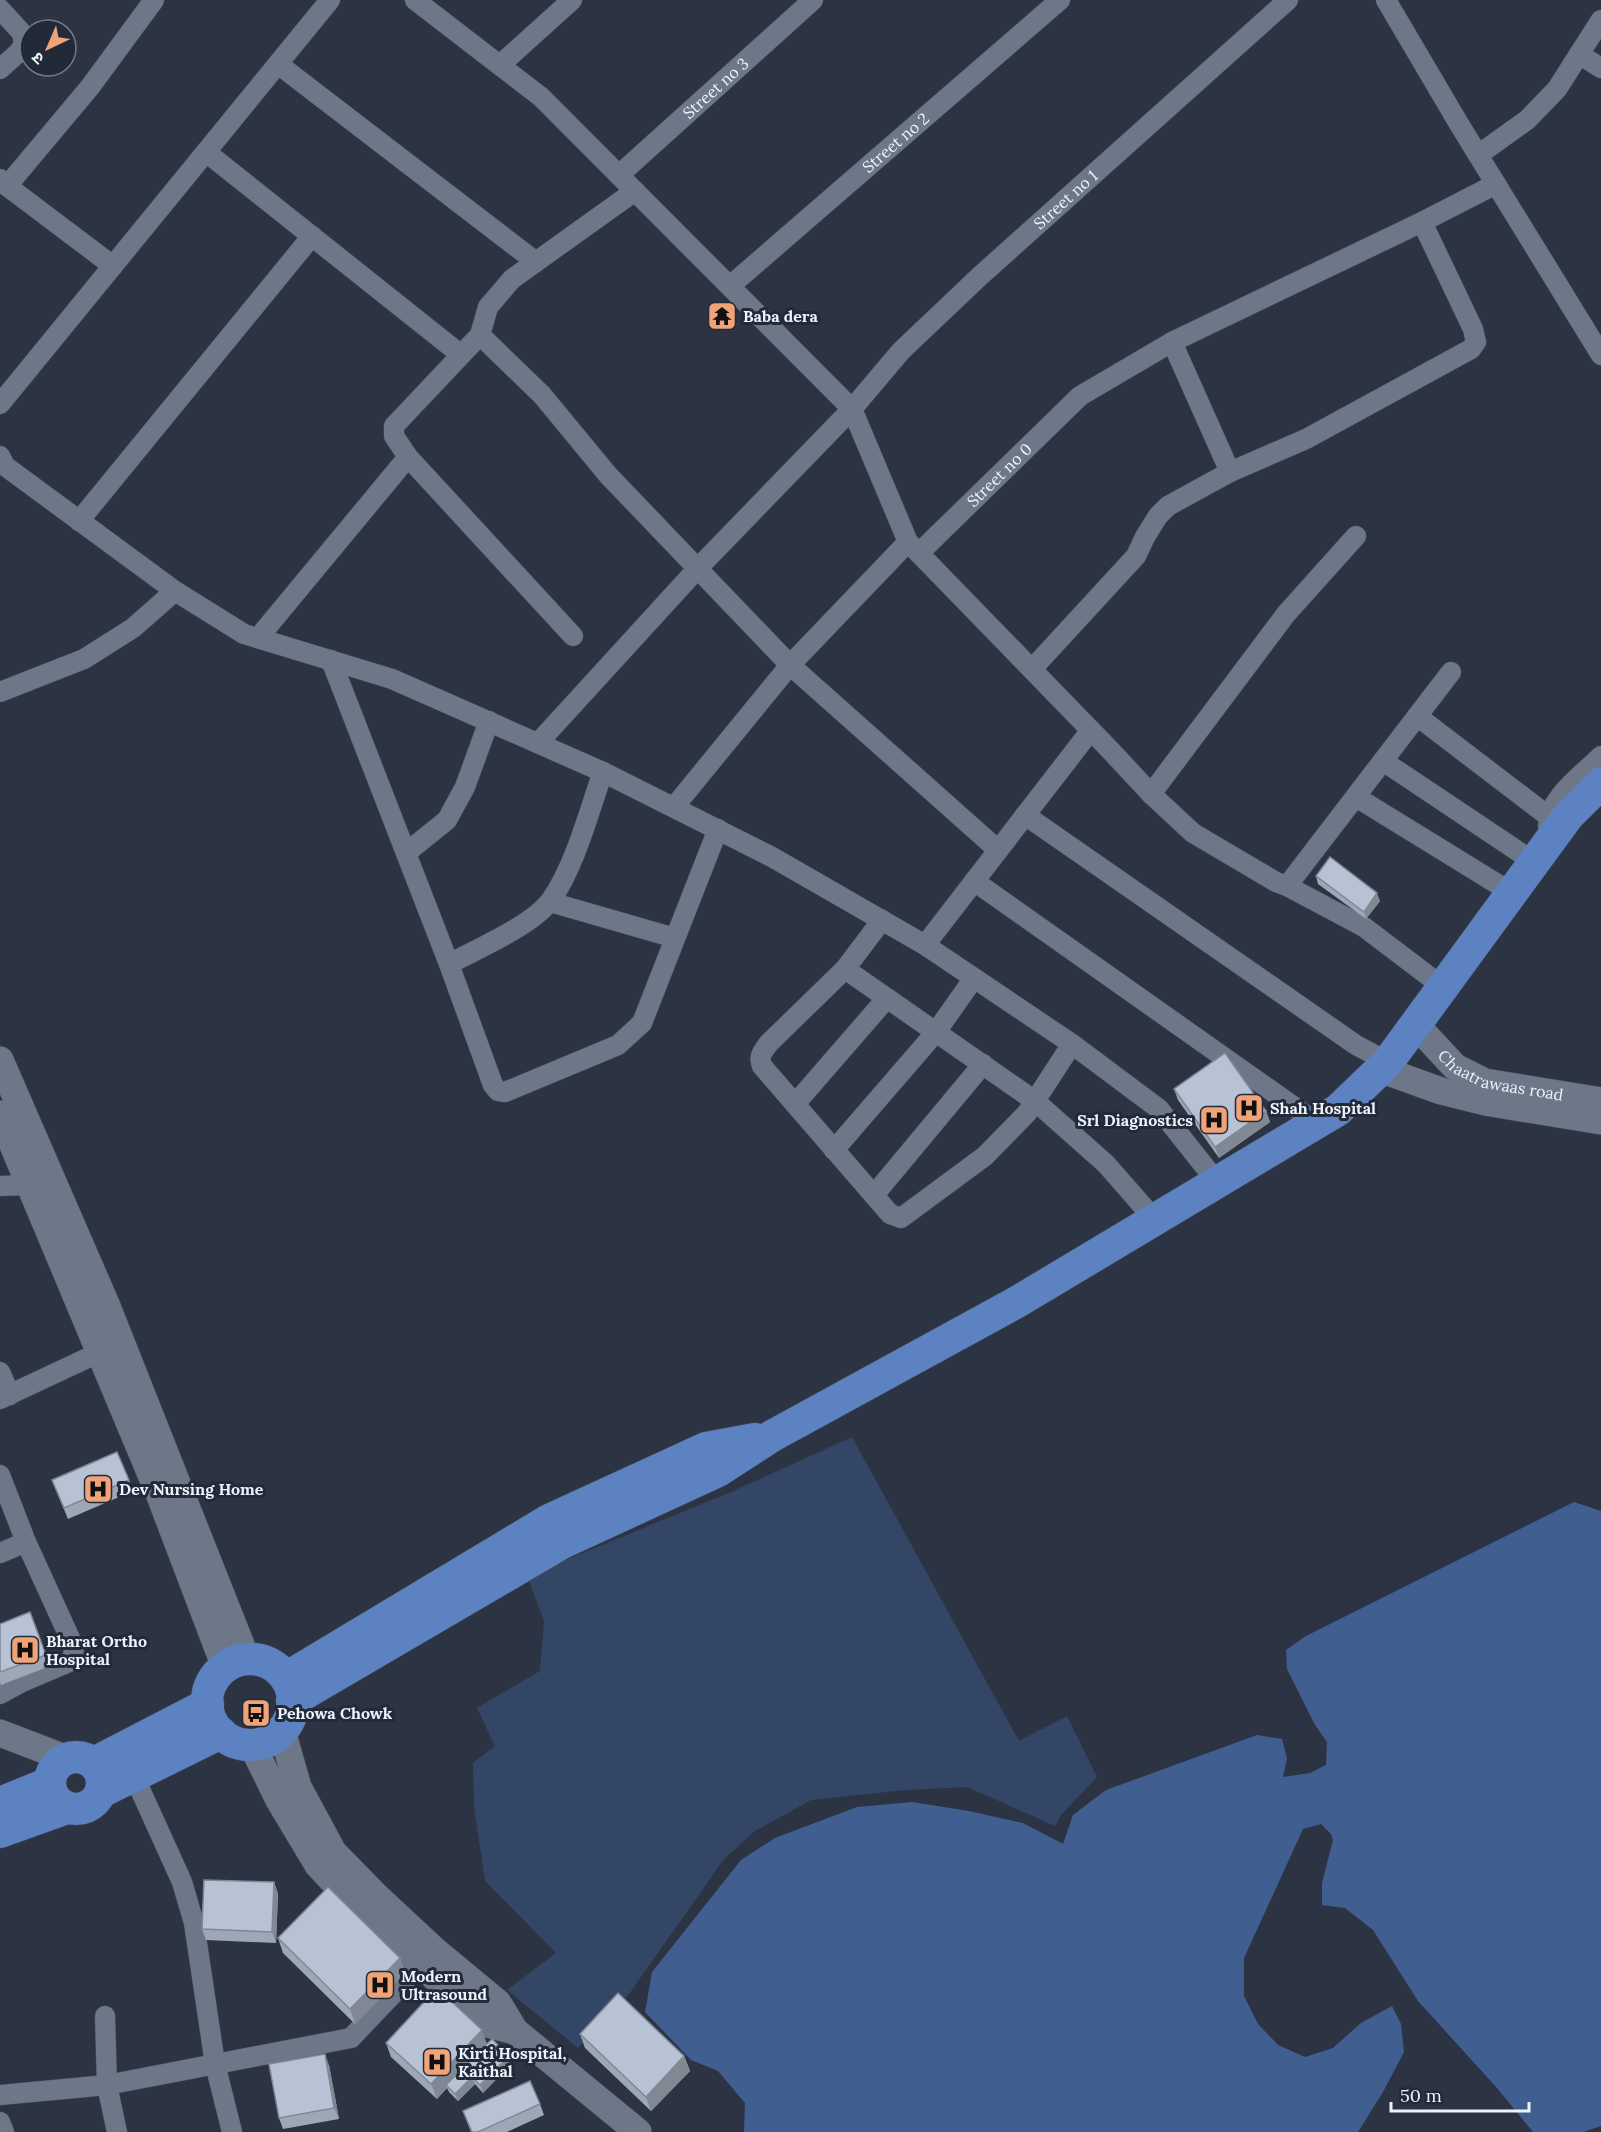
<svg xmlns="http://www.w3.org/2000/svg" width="1601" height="2132" viewBox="0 0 1601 2132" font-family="Lora,'Noto Sans Devanagari',serif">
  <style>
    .green { fill: #344665 }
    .water { fill: #415e90 }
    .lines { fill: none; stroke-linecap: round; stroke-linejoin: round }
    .street-casing { stroke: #48505c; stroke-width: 21 }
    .secondary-casing { stroke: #48505c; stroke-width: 28 }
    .primary-casing { stroke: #48505c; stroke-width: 33 }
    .street { stroke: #6d7787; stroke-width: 20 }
    .secondary { stroke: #6d7787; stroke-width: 27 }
    .primary { stroke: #5c82c2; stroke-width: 32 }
    .wall { fill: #9da7b6 }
    .shaded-wall { fill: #808894 }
    .building { fill: #b7c2d4; stroke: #808894; stroke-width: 1.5 }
    .labels { text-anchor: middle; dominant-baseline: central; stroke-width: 6; stroke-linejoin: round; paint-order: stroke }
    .street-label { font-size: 16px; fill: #edf3fd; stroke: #222a38 }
    .poi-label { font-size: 16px; font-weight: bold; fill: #edf3fd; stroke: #222a38; text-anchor: start }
  </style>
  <rect width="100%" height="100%" fill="#2c3443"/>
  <path class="green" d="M852 1437 1019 1741 1067 1716 1097 1777 1061 1815 1055 1826 967 1787 906 1790 811 1800 755 1831 724 1859 629 1994 578 2048 507 1990 556 1953 485 1881 474 1807 473 1763 495 1746 477 1708 540 1671 544 1621 527 1576 731 1492Z"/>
  <path class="water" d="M1574 1502 1601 1511V2126L1583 2132H1533L1497 2088 1418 2001 1373 1930 1345 1908 1322 1905V1883L1333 1840 1331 1834 1321 1824 1303 1829 1244 1958V1996L1258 2024 1278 2045 1305 2057 1333 2048 1361 2023 1392 2006 1401 2024 1404 2052 1383 2092 1358 2132H744L745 2103 718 2071 691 2060 645 2012 652 1972 741 1860 775 1838 857 1807 912 1802 969 1811 1023 1823 1063 1844 1073 1815 1106 1790 1257 1735 1282 1739 1287 1758 1283 1777 1310 1773 1326 1765 1327 1742 1315 1725 1287 1669 1286 1650 1306 1636Z"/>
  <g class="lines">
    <g class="street-casing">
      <g id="street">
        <path d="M415 0 541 97 852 409 908 542 1112 752 1151 794 1193 833 1276 882 1287 886 1364 927 1443 987"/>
        <path d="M1386 0 1459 124 1601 355"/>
        <path d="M0 9 22 33 24 44 19 52 0 69"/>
        <path d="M1579 54 1601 68"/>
        <path d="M278 64 536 262"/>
        <path d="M500 65 572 0"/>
        <path d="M206 152 460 354"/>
        <path d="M1478 155 1527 120 1557 89 1601 20"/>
        <path id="s1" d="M619 175 813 0"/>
        <path d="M0 179 7 186 113 266"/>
        <path d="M7 186 90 87 154 0"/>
        <path id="s2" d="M730 286 1060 0"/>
        <path d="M480 335 542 395 608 475 790 665 998 850"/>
        <path d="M1172 342 1230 472"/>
        <path d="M0 404 330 0"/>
        <path d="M0 456 5 466 175 591 244 634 392 679 603 772 772 857 925 945 1072 1044 1159 1109 1217 1182"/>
        <path d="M79 521 312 236"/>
        <path id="s3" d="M919 553 1080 396 1172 342 1422 222 1496 184"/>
        <path d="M573 636 408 457 394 436V426L480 335 488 307 512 279 635 191"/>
        <path d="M258 638 408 457"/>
        <path d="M331 660 449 964 493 1085 498 1091 505 1092 618 1045 642 1023 718 829"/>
        <path d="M1032 669 1136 556 1145 537 1158 516 1168 506 1230 472 1306 439 1471 349 1476 342 1473 329 1422 222"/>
        <path d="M0 692 84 659 133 628 175 591"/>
        <path d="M1417 716 1548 816"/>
        <path id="s4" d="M538 743 698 568 852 409 901 351 980 276 1288 0"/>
        <path d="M1383 761 1534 862"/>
        <path d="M1151 794 1286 614 1356 536"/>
        <path d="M1356 797 1512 893"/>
        <path d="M674 807 790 665 908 542"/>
        <path d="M1025 815 1356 1045 1388 1062"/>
        <path d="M1548 826C1549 797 1582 775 1601 756"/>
        <path d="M406 853 447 820 465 787 489 721"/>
        <path d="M974 881 1317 1123"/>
        <path d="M1287 886 1451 672"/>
        <path d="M550 902 675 938"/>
        <path d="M882 920 845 969 769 1043C763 1051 758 1056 762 1066L890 1214 901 1218 985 1156 1027 1113 1072 1044"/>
        <path d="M925 945 1091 730"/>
        <path d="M449 964C477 949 533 925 551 900 575 866 589 811 603 772"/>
        <path d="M845 969 1035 1101 1106 1164 1155 1220"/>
        <path d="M795 1104 887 998"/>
        <path d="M834 1150 936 1032 974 978"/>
        <path d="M0 1186 30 1185"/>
        <path d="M874 1195 983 1064"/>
        <path d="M0 1372 10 1395"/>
        <path d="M0 1399 111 1347"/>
        <path d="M0 1475 26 1542 0 1553"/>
        <path d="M0 1694 22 1682 69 1662 74 1655 73 1645 26 1542"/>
        <path d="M134 1776 182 1882 194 1923 215 2064 232 2132"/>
        <path d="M105 2016 107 2085 117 2132"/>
        <path d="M0 2095 107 2085 351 2038 429 1956"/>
        <path d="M0 2122 4 2132"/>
      </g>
    </g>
    <g class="secondary-casing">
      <g id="secondary">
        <path id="s5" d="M1415 1024 1455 1067 1485 1082 1601 1101"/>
        <path d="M0 1060 106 1304 247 1660"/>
        <path d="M1380 1069 1441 1091 1485 1102 1601 1121"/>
        <path d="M0 1114 160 1496 225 1667"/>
        <path d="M282 1731 298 1787 333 1852 376 1896 434 1950 498 2003 515 2031 638 2132"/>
        <path d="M0 1733 65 1758"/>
        <path d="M252 1745 279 1800 318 1865 363 1913 487 2024 515 2031"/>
      </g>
    </g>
    <g class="primary-casing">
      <g id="primary">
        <circle cx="250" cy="1702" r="43"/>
        <path d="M286 1678 549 1520 706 1448 755 1439"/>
        <path d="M292 1701 562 1543 718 1471 772 1436 1017 1302 1338 1110 1388 1062 1568 816 1601 783"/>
        <circle cx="76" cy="1783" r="26"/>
        <path d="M94 1763 208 1704"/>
        <path d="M101 1792 221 1733"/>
        <path d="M0 1803 49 1783"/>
        <path d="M0 1832 67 1808"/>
      </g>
    </g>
    <use href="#street" class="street"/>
    <use href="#secondary" class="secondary"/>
    <use href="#primary" class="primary"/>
  </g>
  <g class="wall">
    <path d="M1316 876 1380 901 1366 919 1318 884Z"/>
    <path d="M1174 1089 1266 1111 1270 1122 1219 1158 1178 1100Z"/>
    <path d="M52 1480H129L133 1491 68 1519Z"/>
    <path d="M30 1612 50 1666 1 1685 0 1682V1624Z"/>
    <path d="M274 1882 278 1894 276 1943 206 1940 202 1929Z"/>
    <path d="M278 1938 400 1958 405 1973 355 2024 283 1953Z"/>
    <path d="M580 2034 684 2056 690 2071 651 2111 585 2048Z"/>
    <path d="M386 2043H487L512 2063 483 2093 475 2084 458 2101 449 2092 447 2088 437 2099 391 2057Z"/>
    <path d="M329 2065 339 2119 283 2129 279 2118Z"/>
    <path d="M540 2104 544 2115 507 2132H471L463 2111Z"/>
  </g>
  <g class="shaded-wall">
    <path d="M1377 893 1380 901 1366 919 1364 912Z"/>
    <path d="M1266 1111 1270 1122 1219 1158 1215 1147Z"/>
    <path d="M274 1882 278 1894 276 1943 272 1932Z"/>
    <path d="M400 1958 405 1973 355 2024 350 2009Z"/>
    <path d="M482 2030 487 2044 446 2085 447 2088 437 2099 431 2084Z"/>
    <path d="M325 2054 329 2065 339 2119 334 2108Z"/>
    <path d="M509 2056 512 2063 483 2093 480 2085Z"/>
    <path d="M684 2056 690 2071 651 2111 646 2097Z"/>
    <path d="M472 2077 475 2084 458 2101 455 2094Z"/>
  </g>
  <g class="building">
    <path d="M1330 857 1377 893 1364 912 1316 876Z"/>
    <path d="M1225 1053 1266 1111 1215 1147 1174 1089Z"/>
    <path d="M117 1452 129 1480 64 1508 52 1480Z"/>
    <path d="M30 1612 46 1655 0 1672V1624Z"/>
    <path d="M204 1880 274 1882 272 1932 202 1929Z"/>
    <path d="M328 1887 400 1958 350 2009 278 1938Z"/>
    <path d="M437 1988 482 2030 431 2084 386 2043Z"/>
    <path d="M618 1993 684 2056 646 2097 580 2034Z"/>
    <path d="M492 2039 509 2056 480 2085 472 2077 455 2094 446 2085Z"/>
    <path d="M325 2054 334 2108 279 2118 269 2064Z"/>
    <path d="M530 2081 540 2104 478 2132H472L463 2111Z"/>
  </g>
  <defs>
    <g id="temple-square" transform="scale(1.5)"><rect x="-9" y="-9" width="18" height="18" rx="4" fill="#efa377" stroke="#222a38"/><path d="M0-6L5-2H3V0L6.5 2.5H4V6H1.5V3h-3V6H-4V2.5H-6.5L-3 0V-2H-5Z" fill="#111"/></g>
    <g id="hospital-square" transform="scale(1.5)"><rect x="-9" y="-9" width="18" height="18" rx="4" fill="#efa377" stroke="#222a38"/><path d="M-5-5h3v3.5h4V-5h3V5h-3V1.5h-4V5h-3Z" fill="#111"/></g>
    <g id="bus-square" transform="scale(1.5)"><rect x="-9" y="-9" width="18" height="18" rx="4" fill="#efa377" stroke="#222a38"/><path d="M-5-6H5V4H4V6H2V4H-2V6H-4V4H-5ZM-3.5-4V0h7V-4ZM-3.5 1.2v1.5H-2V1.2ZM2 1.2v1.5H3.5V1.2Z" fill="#111"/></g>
  </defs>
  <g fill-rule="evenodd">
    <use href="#temple-square" x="722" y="316"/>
    <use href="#hospital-square" x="1249" y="1108"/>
    <use href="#hospital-square" x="1214" y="1120"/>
    <use href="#hospital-square" x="98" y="1489"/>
    <use href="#hospital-square" x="25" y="1650"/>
    <use href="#bus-square" x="256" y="1713"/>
    <use href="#hospital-square" x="380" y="1985"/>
    <use href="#hospital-square" x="437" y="2062"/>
  </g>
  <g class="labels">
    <g class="street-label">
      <text stroke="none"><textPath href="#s1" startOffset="130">Street no 3</textPath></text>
      <text stroke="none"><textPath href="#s2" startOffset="219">Street no 2</textPath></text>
      <text stroke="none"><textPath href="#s4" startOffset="758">Street no 1</textPath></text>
      <text stroke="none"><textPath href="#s3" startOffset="112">Street no 0</textPath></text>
      <text stroke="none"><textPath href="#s5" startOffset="105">Chaatrawaas road</textPath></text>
    </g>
    <g class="poi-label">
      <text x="743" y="316">Baba dera</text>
      <text x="1270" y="1108">Shah Hospital</text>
      <text x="1193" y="1120" text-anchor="end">Srl Diagnostics</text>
      <text x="119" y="1489">Dev Nursing Home</text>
      <text x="46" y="1641">Bharat Ortho<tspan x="46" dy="18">Hospital</tspan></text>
      <text x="277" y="1713">Pehowa Chowk</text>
      <text x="401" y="1976">Modern<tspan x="401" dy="18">Ultrasound</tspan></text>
      <text x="458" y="2053">Kirti Hospital,<tspan x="458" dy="18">Kaithal</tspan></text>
    </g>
  </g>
  <g transform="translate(48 48) rotate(224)"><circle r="28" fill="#222a38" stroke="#737a87" stroke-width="1.5"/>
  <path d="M0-4.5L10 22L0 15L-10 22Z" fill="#efa377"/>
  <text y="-9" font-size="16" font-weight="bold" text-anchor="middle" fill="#edf3fd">उ</text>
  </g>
  <path d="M1391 2102v9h138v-9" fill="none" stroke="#edf3fd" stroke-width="3"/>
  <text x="1400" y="2102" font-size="18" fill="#edf3fd" stroke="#222a38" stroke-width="4.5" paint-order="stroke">50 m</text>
</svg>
